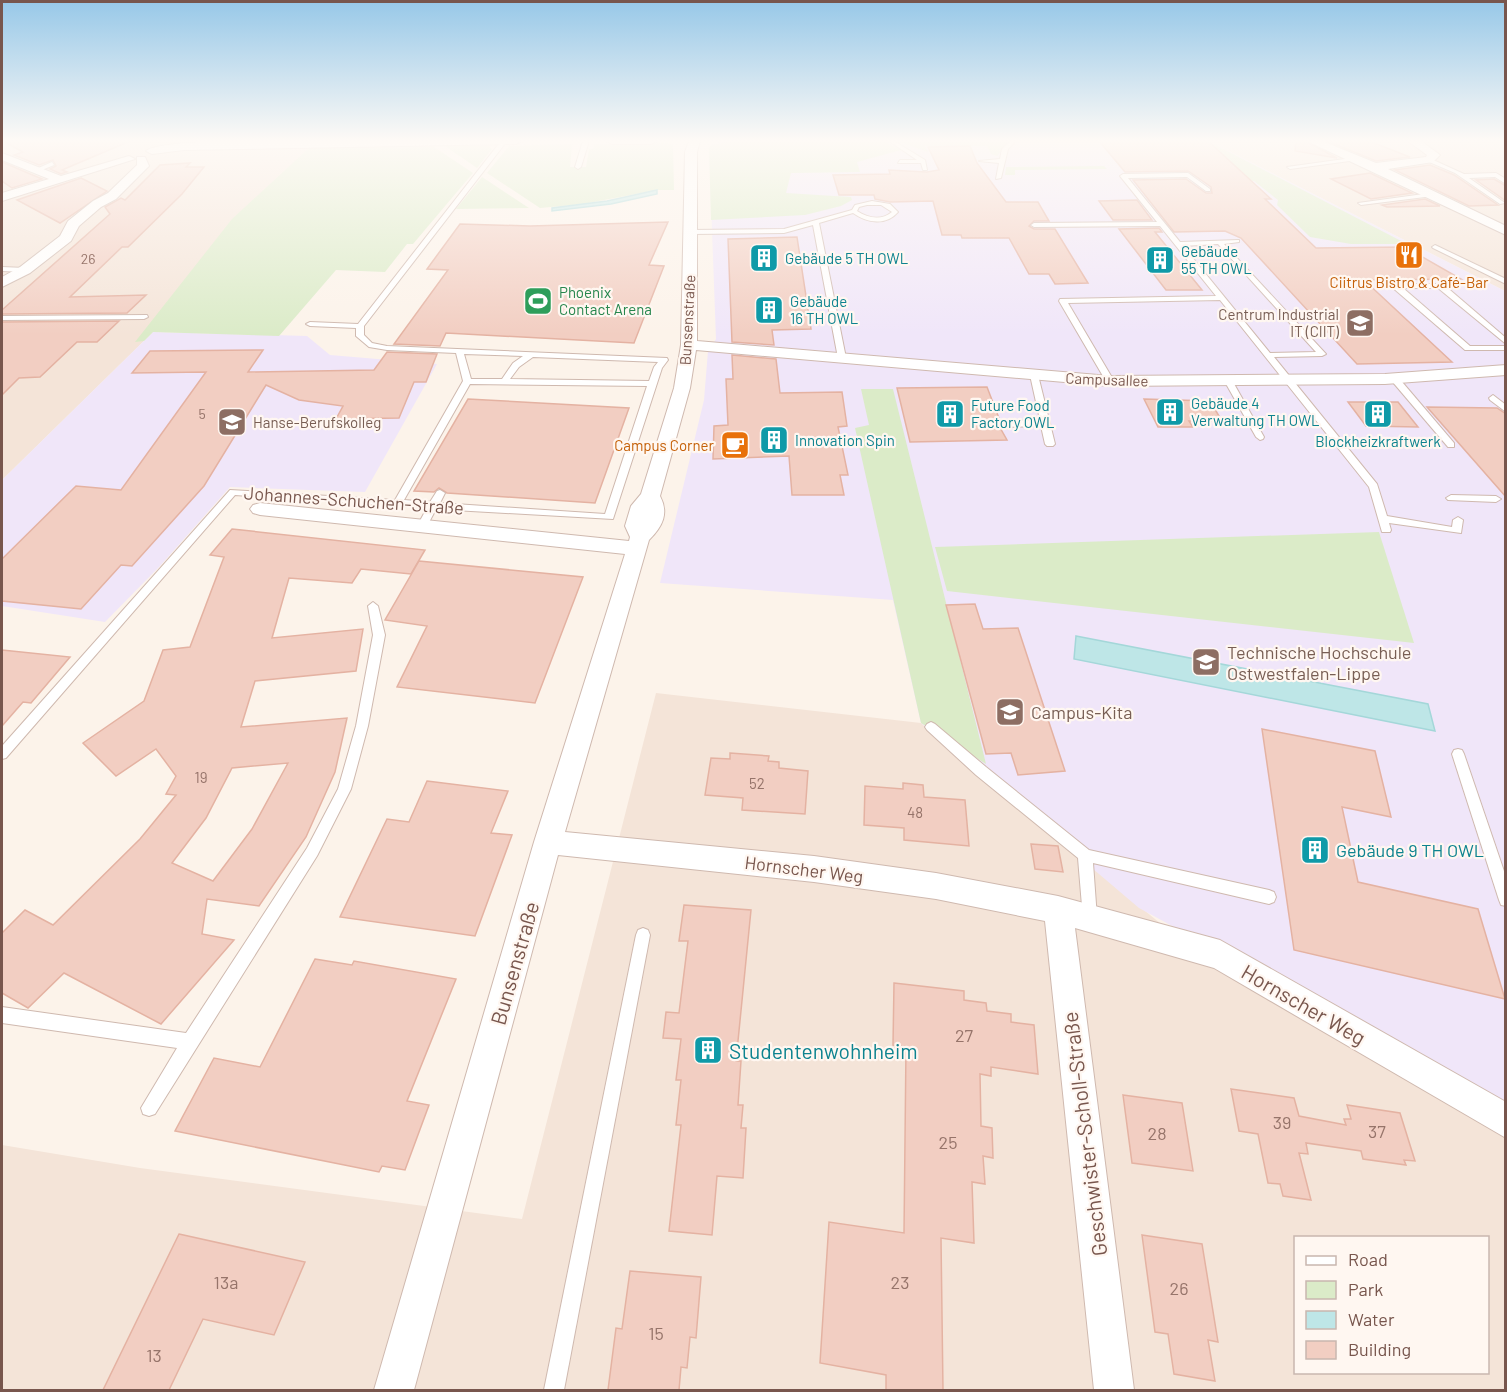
<svg xmlns="http://www.w3.org/2000/svg" width="1507" height="1392" viewBox="0 0 1507 1392" font-family="Barlow,sans-serif">
  <style>
    .residential { fill: #f4e4d8; fill-rule: evenodd }
    .education { fill: #f0e6f9 }
    .green { fill: #dbebc8 }
    .water { fill: #bee6e7; stroke: #a4d7d9; stroke-width: 1.5 }
    .building { fill: #f2cec2; stroke: #e4b2a2; stroke-width: 1.5; fill-rule: evenodd }
    .lines { fill: none; stroke-linecap: round; stroke-linejoin: round }
    .lane-casing { stroke: #cfb9af; stroke-width: 2 }
    .street-casing { stroke: #cfb9af; stroke-width: 2 }
    .lane { fill: #fff; fill-rule: evenodd }
    .street { fill: #fff; fill-rule: evenodd }
    .labels { text-anchor: middle; dominant-baseline: central; stroke-width: 4.5; stroke-linejoin: round; paint-order: stroke }
    .far-number-label { font-size: 14px; fill: #96746a }
    .far-culture-label { font-size: 15px; fill: #0d838f; stroke: #fff7f1; text-anchor: start }
    .far-food-label { font-size: 15px; fill: #c56008; stroke: #fff7f1 }
    .far-leisure-label { font-size: 15px; fill: #27864d; stroke: #fff7f1; text-anchor: start }
    .far-education-label { font-size: 15px; fill: #785e54; stroke: #fff7f1; text-anchor: end }
    .far-street-label { font-size: 15px; fill: #78564d; stroke: #fff7f1 }
    .number-label { font-size: 15px; fill: #96746a }
    .street-label { font-size: 18px; fill: #78564d; stroke: #fff7f1 }
    .education-label { font-size: 18px; fill: #785e54; stroke: #fff7f1; text-anchor: start }
    .culture-label { font-size: 18px; fill: #0d838f; stroke: #fff7f1; text-anchor: start }
    .near-number-label { font-size: 18px; fill: #96746a }
    .near-street-label { font-size: 21px; fill: #78564d; stroke: #fff7f1 }
    .near-culture-label { font-size: 21px; fill: #0d838f; stroke: #fff7f1; text-anchor: start }
  </style>
  <rect width="100%" height="100%" fill="#fcf3ea"/>
  <g class="residential">
    <path d="M2 141H321L239 214 153 332 2 480Z"/>
    <path d="M1209 141H1505V291Z"/>
    <path d="M656 693 921 723 1011 801 1211 965 1505 1136V1390H2V1145L140 1168 522 1219ZM1296 1238H1488V1372H1296Z"/>
  </g>
  <g class="education">
    <path d="M784 141H1209L1505 291V1107L1139 908 921 723 893 600 660 583 704 400 708 351 716 339 709 148 719 142Z"/>
    <path d="M153 332 307 336 330 355 437 364 365 492 230 487 160 566 105 622 2 606V480Z"/>
  </g>
  <g class="green">
    <path d="M883 141 901 150 857 162 860 172 791 173 786 193 851 197 852 200 841 206 805 215 711 220 709 148 711 145 727 142Z"/>
    <path d="M897 141H1006L1008 143 997 156 991 154 987 146H925L928 152Z"/>
    <path d="M1202 141H1208L1407 244H1351L1310 237 1277 205 1278 200 1254 181 1234 179Z"/>
    <path d="M669 143 673 145 674 190H657L583 204 540 208 487 173 509 146 572 144 570 167H586L589 149H593L594 144Z"/>
    <path d="M445 146H489L492 149 477 168Z"/>
    <path d="M434 147 473 173 413 244H407L385 272 336 270 279 336 153 332 144 341 135 342 232 219 309 148Z"/>
    <path d="M1104 166 1107 169 1015 170V175H1005L1006 167Z"/>
    <path d="M482 177 529 208 456 209Z"/>
    <path d="M861 389H893L986 764 921 723 855 428 869 425Z"/>
    <path d="M1379 532 1414 643 947 591 935 547Z"/>
  </g>
  <g class="water">
    <path d="M657 190V194L611 204 552 211V208L607 201Z"/>
    <path d="M1076 636 1428 704 1435 731 1074 659Z"/>
  </g>
  <g class="building">
    <path d="M3 141H130L62 170 67 172 61 174 50 169 56 166 53 160 39 165 14 155 23 152Z"/>
    <path d="M1099 141H1208L1271 199H1265L1316 248 1405 247 1461 279 1364 280 1452 362 1357 364 1241 238 1225 231 1174 232 1133 180 1186 179 1206 193H1212L1211 187 1188 171 1125 172Z"/>
    <path d="M1296 141H1305L1337 158 1295 151Z"/>
    <path d="M1327 141H1369L1410 157 1376 161Z"/>
    <path d="M970 146 977 163 1006 202H1038L1049 221H1034L1029 226 1034 229H1055L1088 283 1055 284 1049 274H1029L1009 238H962L961 235H942L933 201 890 202 875 199 874 195H839L833 175 890 174 889 170 927 172 939 170 928 147Z"/>
    <path d="M2 162 42 179 12 188 2 181Z"/>
    <path d="M190 163 186 167H204L182 194 128 247H122L70 297 146 295 127 313 2 314V310L110 214 105 207 121 198 125 200 160 165Z"/>
    <path d="M1430 165 1454 175 1498 205 1469 206 1395 170Z"/>
    <path d="M1370 173 1412 193 1371 199 1331 179Z"/>
    <path d="M81 178 107 191 60 223 17 200Z"/>
    <path d="M1494 179 1506 186V201L1476 180Z"/>
    <path d="M1425 199 1440 206 1387 207 1382 205Z"/>
    <path d="M1137 200 1152 220H1113L1099 201Z"/>
    <path d="M668 222 649 265 664 266 634 343 446 333 440 346 394 344 448 270 427 269 460 224 530 226Z"/>
    <path d="M1159 228 1162 232H1155L1202 290H1166L1119 229Z"/>
    <path d="M797 237 811 329 772 330 774 345 732 342 728 239Z"/>
    <path d="M119 321 97 342H77L40 377 19 378 2 395V322Z"/>
    <path d="M263 350 248 372 374 370 387 352 437 354 426 382H414L399 418 336 419 343 406 299 400 266 385 204 486 132 566 121 565 81 609 2 601V559L76 486 121 490 206 372 132 373 150 351Z"/>
    <path d="M732 355 776 359 780 393 842 392 847 426 838 427 848 475H840L844 495H792L789 456 713 459 714 426 728 425 726 379H733Z"/>
    <path d="M987 387 1000 421 998 424 1007 440 910 442 897 388Z"/>
    <path d="M468 399 629 408 595 503 447 493 439 488 434 492 414 491Z"/>
    <path d="M1144 399 1210 401 1222 421H1189L1193 427H1158Z"/>
    <path d="M1348 402H1398L1418 427 1366 426Z"/>
    <path d="M1427 407 1497 408 1506 414V497Z"/>
    <path d="M232 529 425 550 411 574 361 569 352 583 289 578 272 638 363 629 356 671 255 681 241 727 347 718 335 772 306 837 259 906 207 899 202 934 234 940 161 1024 64 973 28 1008 2 993V933L25 910 53 925 140 839 176 795 166 794 176 776 156 749 116 776 83 743 144 701 163 650 190 647 224 557 210 555ZM288 763 252 829 213 881 172 863 206 818 232 768Z"/>
    <path d="M419 561 583 577 535 703 397 687 427 626 385 620Z"/>
    <path d="M975 604 983 629 1018 628 1065 771 1018 775 1011 753 986 754 946 605Z"/>
    <path d="M2 650 70 657 31 703 23 702 2 726Z"/>
    <path d="M1262 729 1375 751 1391 817 1342 807 1358 882 1478 909 1505 999 1294 950Z"/>
    <path d="M730 753 769 756 768 761 779 762V768L808 771 805 814 742 810 743 798 705 795 711 758 730 759Z"/>
    <path d="M427 781 508 791 491 833 512 835 475 936 340 917 387 819 409 822Z"/>
    <path d="M903 783 923 785 924 797 965 800 969 846 904 840V828L864 825 865 786 903 789Z"/>
    <path d="M1031 844 1058 846 1063 872 1035 869Z"/>
    <path d="M684 905 751 910 736 1061H741L738 1105H743L741 1128H746L743 1178 717 1176 712 1235 669 1231 681 1125H676L681 1080H676L681 1039 663 1038 666 1012 679 1013 688 941H679Z"/>
    <path d="M315 959 352 965 354 961 456 979 407 1101 429 1105 405 1170 382 1166 379 1172 175 1131 214 1058 260 1067Z"/>
    <path d="M894 983 964 991V1000L986 1003 987 1011 1011 1014V1022L1034 1025 1038 1074 991 1067V1076L980 1074 981 1126 992 1128 993 1158 983 1156 985 1184 972 1182 974 1243 941 1238 943 1390H886V1375L820 1363 829 1222 904 1233 906 1047 893 1045Z"/>
    <path d="M1231 1089 1294 1098 1299 1116 1346 1125 1344 1119H1351L1347 1105 1400 1113 1415 1161 1404 1160 1406 1165 1363 1159 1361 1151 1306 1143 1308 1154 1299 1153 1311 1200 1283 1196 1280 1184 1268 1183 1258 1134 1239 1131Z"/>
    <path d="M1123 1095 1182 1103 1193 1171 1132 1163Z"/>
    <path d="M179 1234 305 1262 274 1335 203 1319 169 1390H103Z"/>
    <path d="M1142 1235 1202 1244 1218 1342 1208 1340 1215 1381 1174 1374 1168 1334 1155 1332Z"/>
    <path d="M630 1271 701 1277 696 1338 690 1337 687 1368 681 1367 679 1390H608L616 1328 622 1329Z"/>
  </g>
  <g class="lines">
    <g class="lane-casing">
      <g id="lane">
        <path d="M501 141H507L364 326V335L372 343 387 346 667 358 668 360 662 368 613 519 436 509 425 530 421 531 416 528 427 508 235 495 6 758 2 759V746L230 490 395 500 463 381 456 353 387 350 369 347 356 336V328L310 326 306 324 310 322 358 324ZM464 354 523 356 513 363 502 379H471ZM533 357 658 362 654 367 649 381 510 379 519 367ZM470 384 647 386 605 514 440 503 445 493 440 490 437 491 430 502 404 500Z"/>
        <path d="M583 141H589L581 167 578 169 575 167Z"/>
        <path d="M889 141H894L925 160 927 170H923L921 163H898L900 160H917Z"/>
        <path d="M1010 141H1016L1008 149 1001 178 996 179 999 163 979 161 1000 159 1002 149Z"/>
        <path d="M1359 157 1357 160 1290 169 1287 167Z"/>
        <path d="M1427 159H1431L1464 174 1496 173 1506 179V184L1495 177 1469 178 1505 203 1500 204 1455 173 1427 161Z"/>
        <path d="M52 162 54 165 37 172 34 170Z"/>
        <path d="M1188 173 1210 189V191H1206L1187 177 1128 178 1180 242 1239 240V242L1224 244 1326 354 1322 356 1274 357 1377 484 1387 516 1452 527 1453 520 1458 517 1463 520 1461 533 1389 523 1391 530 1390 532H1382L1369 487 1220 300 1068 303 1114 381 1107 383 1059 301 1060 299 1216 296 1160 226 1034 227 1031 225 1034 223 1157 222 1120 176 1123 174ZM1218 244 1316 352 1270 353 1183 246Z"/>
        <path d="M1431 193 1433 196 1361 205 1358 203Z"/>
        <path d="M872 201 890 204 898 212C886 226 867 223 853 213L819 223 846 358 842 360 838 358 813 225 784 233 690 234 687 232 690 230 784 229 852 210 855 205ZM867 205H881L892 212C881 221 868 218 857 211L859 207Z"/>
        <path d="M1435 245 1506 279V284L1433 248 1432 247Z"/>
        <path d="M2 267 25 268 29 270 25 272 2 271Z"/>
        <path d="M1393 284H1443L1506 338V344L1438 288H1403L1470 346H1506V350H1465L1393 288Z"/>
        <path d="M147 315 148 317 144 319 2 320V316Z"/>
        <path d="M1031 373 1038 375 1055 444 1053 446H1047L1045 444 1041 426 1004 427 1000 424 1004 421 1040 420 1030 375Z"/>
        <path d="M1391 376H1397L1454 443V447H1448L1391 380Z"/>
        <path d="M1226 380 1233 382 1264 437 1263 439 1260 440 1256 437 1225 382Z"/>
        <path d="M1493 395 1506 405V412L1490 400 1489 398Z"/>
        <path d="M1451 495 1496 496 1501 499 1496 502 1448 500 1446 498Z"/>
        <path d="M373 602 378 606 385 635 368 726 351 789 317 856 155 1114 149 1116 143 1114 141 1108 177 1048 2 1023V1007L186 1033 307 848 338 789 356 726 373 635 368 606Z"/>
        <path d="M931 722 935 724 986 767 1089 850 1269 890 1274 892 1276 897 1274 902 1269 904 1093 863 1097 918 1095 923 1090 925 1085 923 1083 918 1078 858 976 775 927 730 925 727 927 724Z"/>
        <path d="M1458 749 1462 750 1464 754 1506 877V906L1501 905 1499 900 1452 754 1454 750Z"/>
        <path d="M643 928 648 930 650 935 564 1390H544L636 935 638 930Z"/>
      </g>
    </g>
    <g class="street-casing">
      <g id="street">
        <path d="M353 141H522L516 144 184 150 152 154 146 151C162 137 322 141 353 141Z"/>
        <path d="M606 141H657L651 144H612Z"/>
        <path d="M689 141H700L697 152V341L1110 376 1385 374 1506 365V375L1385 384 1110 386 696 350 690 388 660 496C669 513 663 526 649 540L565 832 814 856 936 873 1058 896 1220 940 1506 1102V1138L1214 968 1075 928 1134 1390H1094L1045 921 936 899 814 882 558 855 414 1390H374L534 842 625 554 260 515 253 513 250 509 253 505 260 503 629 541 630 537 625 526 631 506 641 494 674 388 681 345 685 152Z"/>
        <path d="M1307 141H1322L1376 163 1426 157 1427 155 1408 141H1421L1440 155 1433 162 1388 169 1506 226V235Z"/>
        <path d="M2 153 61 176 129 156 135 159 2 201V193L49 179 2 160Z"/>
        <path d="M137 157H145L149 166 116 199 101 207 79 226 71 241 30 273 2 287V277L20 267 60 236 68 221 93 201 108 193 137 165Z"/>
      </g>
    </g>
    <use href="#lane" class="lane"/>
    <use href="#street" class="street"/>
  </g>
  <linearGradient id="sky" x2="0" y2="1"><stop stop-color="#97c8e8"/><stop offset="0.42" stop-color="#fefaf6"/><stop offset="1" stop-color="#fefaf6" stop-opacity="0"/></linearGradient>
  <rect width="1507" height="335" fill="url(#sky)"/>
  <defs>
    <g id="restaurant-square" transform="scale(1.5)"><rect x="-9" y="-9" width="18" height="18" rx="4" fill="#e8710a" stroke="#fff7f1"/><path d="M-5-6h1v4h1v-4h1v4h1v-4h1v5L-1.5 .5V6h-2V.5L-5-1ZM5-6V6H3V1.5H1.5Q1.5-4 5-6Z" fill="#fff"/></g>
    <g id="building-square" transform="scale(1.5)"><rect x="-9" y="-9" width="18" height="18" rx="4" fill="#0f9aa8" stroke="#fff7f1"/><path d="M-4-6H4V6H1V3H-1V6H-4ZM-2.5-4.3h1.7v1.8h-1.7ZM.8-4.3h1.7v1.8H.8ZM-2.5-1h1.7V.8h-1.7ZM.8-1h1.7V.8H.8Z" fill="#fff"/></g>
    <g id="stadium-square" transform="scale(1.5)"><rect x="-9" y="-9" width="18" height="18" rx="4" fill="#2e9e5b" stroke="#fff7f1"/><path d="M0-5a6.5 5 0 1 0 0 10a6.5 5 0 1 0 0-10ZM-3.5-1.8h7v3.6h-7Z" fill="#fff"/></g>
    <g id="university-square" transform="scale(1.5)"><rect x="-9" y="-9" width="18" height="18" rx="4" fill="#8d6e63" stroke="#fff7f1"/><path d="M0-5L7-2L0 1L-7-2ZM-4 1L0 2.5L4 1V4Q0 6-4 4Z" fill="#fff"/></g>
    <g id="school-square" transform="scale(1.5)"><rect x="-9" y="-9" width="18" height="18" rx="4" fill="#8d6e63" stroke="#fff7f1"/><path d="M0-5L7-2L0 1L-7-2ZM-4 1L0 2.5L4 1V4Q0 6-4 4Z" fill="#fff"/></g>
    <g id="cafe-square" transform="scale(1.5)"><rect x="-9" y="-9" width="18" height="18" rx="4" fill="#e8710a" stroke="#fff7f1"/><path d="M-5.5-4.5H6V0H3Q3 3.5 0 3.5H-2.5Q-5.5 3.5-5.5 0ZM3-3.2v2h1.7v-2ZM-6 4.5H4V6H-6Z" fill="#fff"/></g>
  </defs>
  <g fill-rule="evenodd">
    <use href="#restaurant-square" x="1409" y="255"/>
    <use href="#building-square" x="764" y="258"/>
    <use href="#building-square" x="1160" y="260"/>
    <use href="#stadium-square" x="538" y="301"/>
    <use href="#building-square" x="769" y="310"/>
    <use href="#university-square" x="1360" y="323"/>
    <use href="#building-square" x="1170" y="412"/>
    <use href="#building-square" x="950" y="414"/>
    <use href="#building-square" x="1378" y="414"/>
    <use href="#school-square" x="232" y="422"/>
    <use href="#building-square" x="774" y="440"/>
    <use href="#cafe-square" x="735" y="445"/>
    <use href="#university-square" x="1206" y="662"/>
    <use href="#school-square" x="1010" y="712"/>
    <use href="#building-square" x="1315" y="850"/>
    <use href="#building-square" x="708" y="1050"/>
  </g>
  <g class="labels">
    <g class="far-number-label">
      <text x="88" y="258">26</text>
      <text x="202" y="413">5</text>
    </g>
    <g class="far-culture-label">
      <text x="1181" y="251">Gebäude<tspan x="1181" dy="17">55 TH OWL</tspan></text>
      <text x="785" y="258">Gebäude 5 TH OWL</text>
      <text x="790" y="301">Gebäude<tspan x="790" dy="17">16 TH OWL</tspan></text>
      <text x="1191" y="403">Gebäude 4<tspan x="1191" dy="17">Verwaltung TH OWL</tspan></text>
      <text x="971" y="405">Future Food<tspan x="971" dy="17">Factory OWL</tspan></text>
      <text x="795" y="440">Innovation Spin</text>
      <text x="1378" y="441" text-anchor="middle">Blockheizkraftwerk</text>
    </g>
    <g class="far-food-label">
      <text x="1409" y="282">Ciitrus Bistro &amp; Café-Bar</text>
      <text x="714" y="445" text-anchor="end">Campus Corner</text>
    </g>
    <g class="far-leisure-label">
      <text x="559" y="292">Phoenix<tspan x="559" dy="17">Contact Arena</tspan></text>
    </g>
    <g class="far-education-label">
      <text x="1339" y="314">Centrum Industrial<tspan x="1339" dy="17">IT (CIIT)</tspan></text>
      <text x="253" y="422" text-anchor="start">Hanse-Berufskolleg</text>
    </g>
    <g class="far-street-label">
      <text transform="translate(687 320) rotate(-87)">Bunsenstraße</text>
      <text transform="translate(1107 379) rotate(2)">Campusallee</text>
    </g>
    <g class="number-label">
      <text x="201" y="777">19</text>
      <text x="757" y="783">52</text>
      <text x="915" y="812">48</text>
    </g>
    <g class="street-label">
      <text transform="translate(354 500) rotate(4)">Johannes-Schuchen-Straße</text>
      <text transform="translate(804 869) rotate(7)">Hornscher Weg</text>
    </g>
    <g class="education-label">
      <text x="1227" y="652">Technische Hochschule<tspan x="1227" dy="21">Ostwestfalen-Lippe</tspan></text>
      <text x="1031" y="712">Campus-Kita</text>
    </g>
    <g class="culture-label">
      <text x="1336" y="850">Gebäude 9 TH OWL</text>
    </g>
    <g class="near-number-label">
      <text x="964" y="1035">27</text>
      <text x="1282" y="1122">39</text>
      <text x="1377" y="1131">37</text>
      <text x="1157" y="1133">28</text>
      <text x="948" y="1142">25</text>
      <text x="226" y="1282">13a</text>
      <text x="900" y="1282">23</text>
      <text x="1179" y="1288">26</text>
      <text x="656" y="1333">15</text>
      <text x="154" y="1355">13</text>
    </g>
    <g class="near-street-label">
      <text transform="translate(514 963) rotate(-74)">Bunsenstraße</text>
      <text transform="translate(1304 1004) rotate(30)">Hornscher Weg</text>
      <text transform="translate(1084 1134) rotate(-97)">Geschwister-Scholl-Straße</text>
    </g>
    <g class="near-culture-label">
      <text x="729" y="1050">Studentenwohnheim</text>
    </g>
  </g>
  <rect width="1507" height="1392" fill="none" stroke="#78564d" stroke-width="6"/>
  <rect x="1294" y="1236" width="195" height="138" fill="#fff7f1" stroke="#c9b7af" stroke-width="1.5"/>
  <rect x="1306" y="1256" width="30" height="9" fill="#ffffff" stroke="#c9b7af" stroke-width="1.5"/>
  <text x="1348" y="1266" font-size="18" fill="#78564d">Road</text>
  <rect x="1306" y="1281" width="30" height="18" fill="#dbebc8" stroke="#c9b7af" stroke-width="1.5"/>
  <text x="1348" y="1296" font-size="18" fill="#78564d">Park</text>
  <rect x="1306" y="1311" width="30" height="18" fill="#bee6e7" stroke="#c9b7af" stroke-width="1.5"/>
  <text x="1348" y="1326" font-size="18" fill="#78564d">Water</text>
  <rect x="1306" y="1341" width="30" height="18" fill="#f2cec2" stroke="#c9b7af" stroke-width="1.5"/>
  <text x="1348" y="1356" font-size="18" fill="#78564d">Building</text>
</svg>
